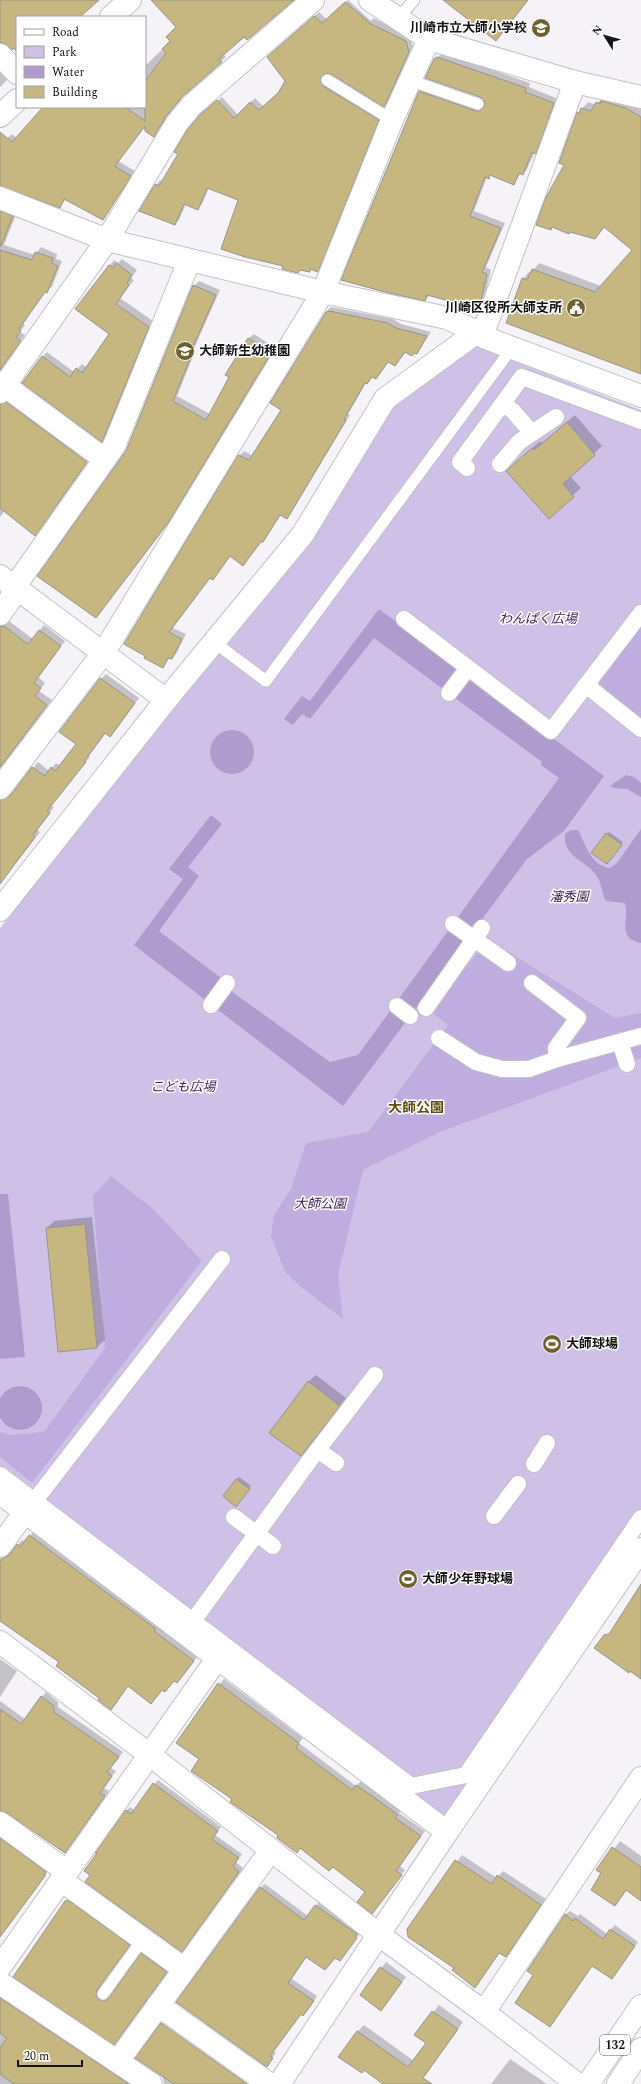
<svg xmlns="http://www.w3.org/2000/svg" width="641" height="2084" viewBox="0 0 641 2084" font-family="Spectral,'Noto Sans JP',serif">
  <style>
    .green { fill: #cec0e7 }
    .forest { fill: #c0ade0 }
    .water { fill: #af9bcd }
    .shadow { fill: #0003; fill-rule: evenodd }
    .building { fill: #c6b780; stroke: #95948f }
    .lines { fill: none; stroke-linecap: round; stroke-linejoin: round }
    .service-casing { stroke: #c3c2c6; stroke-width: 13 }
    .pedestrian-casing { stroke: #c3c2c6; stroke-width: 18 }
    .minor-casing { stroke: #c3c2c6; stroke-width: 24 }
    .tertiary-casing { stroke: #c3c2c6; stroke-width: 24 }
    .trunk-casing { stroke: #c3c2c6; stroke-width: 24 }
    .service { stroke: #fff; stroke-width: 11 }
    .pedestrian { stroke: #fff; stroke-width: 16 }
    .minor { stroke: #fff; stroke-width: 22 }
    .tertiary { stroke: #fff; stroke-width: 22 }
    .trunk { stroke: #fff; stroke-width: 22 }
    .labels { text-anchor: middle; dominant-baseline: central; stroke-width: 3; stroke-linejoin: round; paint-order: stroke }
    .shield { fill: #fff; stroke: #5a5a5b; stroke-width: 1 }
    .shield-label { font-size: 12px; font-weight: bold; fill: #141415 }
    .poi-label { font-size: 13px; font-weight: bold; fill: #141415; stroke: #fff; text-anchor: start }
    .park-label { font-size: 13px; font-style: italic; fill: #391c59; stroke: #fff }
    .neighbourhood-label { font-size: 14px; font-weight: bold; fill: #5e4e10; stroke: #fff }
  </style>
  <rect width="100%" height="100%" fill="#f5f3f8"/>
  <path class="green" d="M475 346 641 410V1531L447 1816 438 1817 0 1480V928L163 717 317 532 387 409Z"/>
  <g class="forest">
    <path d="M641 623V722L594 685Z"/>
    <path d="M488 939 615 1018 641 1013V1058L440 1132 363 1170 338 1275 343 1319 301 1287 285 1272 271 1236 274 1215 291 1189 306 1143 368 1132 448 1025 431 1012Z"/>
    <path d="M111 1176 153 1209 202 1261 32 1483 0 1457V1432L10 1435 44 1432 105 1348 93 1196Z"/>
  </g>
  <g class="water">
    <path d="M379 609 604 776 564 831 527 859 343 1106 134 945 183 879 169 869 211 815 222 824 188 867 199 876 159 931 229 984 228 989 330 1062 358 1055 559 778 541 765 542 762 374 638 310 719 302 714 293 725 284 719 302 696 310 701Z"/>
    <circle cx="232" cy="752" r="22"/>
    <path d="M626 775 634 777 641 783V797L627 789 614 788 610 786Z"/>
    <path d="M641 829V943C616 938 630 920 625 903L606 901C602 894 602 887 599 880 591 861 562 859 565 834L571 830H578C586 845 590 865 610 868L617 863Z"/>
    <path d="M0 1194H8L25 1357 0 1359Z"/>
    <circle cx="20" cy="1408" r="22"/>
  </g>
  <g class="shadow">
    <path d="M163 0H292L223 54 226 57 185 93 154 136 143 128 118 161 135 171 103 219 66 199 60 207 0 185V145L12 134 17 138 45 107H145V63L146 65 171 41 177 27Z"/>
    <path d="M348 0 371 21 373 18 410 36 413 47 388 101 384 106 331 73H325V78L382 115 322 266 317 271 312 269 309 271 284 265 239 200 209 188 202 204 198 208 186 204 179 220 175 224 156 185 160 180 163 181 207 110 222 97 238 115 255 98 264 107 279 92 287 81 272 53 319 12 327 20ZM379 115 381 116 321 267H318Z"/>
    <path d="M463 0H528L496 40Z"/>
    <path d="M443 53 530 83 529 87 558 99 540 148 535 152 527 169 523 174 521 173 514 183 492 175 487 177 474 211 505 223 486 267 491 270 483 303 478 308 430 295 425 300 420 91 425 87 481 106H486L484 99 434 60Z"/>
    <path d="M0 62 10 77 0 87Z"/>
    <path d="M603 97 641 107V366L523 279 529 272 531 273 539 263 601 286 634 250 605 226 601 231H570L553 226 550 229 578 113 588 102 596 105Z"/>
    <path d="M0 204 17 212 4 245 35 255 41 247 57 254 56 259 62 261 52 287 45 291 23 324 25 325 20 332 25 335 0 371Z"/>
    <path d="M122 259 137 270 131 278 134 280 120 298 153 321 106 436 102 440 42 357 47 352 74 372 82 364 87 368 110 334 76 309 110 265 114 260 118 263Z"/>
    <path d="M199 281 220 290 192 353 194 354 177 396 210 414 249 338 254 334 275 348 172 517 96 617 126 451 194 286Z"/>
    <path d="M331 307 393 319 401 324 431 332 417 353 415 352 412 355 406 351 395 365 389 361 376 378 373 376 366 383 348 414 350 415 291 513 287 518 281 514 267 536 243 565 230 555 217 574 210 577 173 628 186 634 176 654 171 658 170 657 163 667 145 657 239 456 244 451 253 456 282 410 326 312Z"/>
    <path d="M12 398 91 457 35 534 5 511 0 517V399Z"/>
    <path d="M575 415 602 446 570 476 581 488 549 517 515 463 540 441 542 443Z"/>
    <path d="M0 620 9 621 33 639 44 625 65 641 38 677 45 683 39 691 52 700 0 770Z"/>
    <path d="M106 674 139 698 115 731 110 736 106 733 89 756 90 757 51 806 54 807 37 830 40 832 9 872 0 879V794L3 796 13 793 38 762 49 771 56 763 60 766 77 744 101 679Z"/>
    <path d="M609 832 623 842 609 861 607 834Z"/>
    <path d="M92 1217 105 1340 97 1347 59 1351 47 1228 54 1221Z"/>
    <path d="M316 1375 346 1398 301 1455 308 1382Z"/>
    <path d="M239 1477 251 1486 238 1503 224 1496Z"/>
    <path d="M34 1531 198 1656 181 1677 175 1680 165 1691 162 1689 129 1685 115 1704 100 1698 60 1662 0 1620V1553H10L22 1540 25 1542Z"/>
    <path d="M0 1659 17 1671 0 1697Z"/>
    <path d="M224 1679 303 1738 299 1743 356 1786 361 1781 401 1810 399 1813 425 1831 400 1866 405 1870 372 1912 366 1892 333 1866 301 1847 297 1851 280 1835 234 1799 201 1759 177 1742Z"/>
    <path d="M46 1692 58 1702V1707L123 1752 111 1768 116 1771 104 1788 109 1791 65 1852 7 1812 0 1810V1701L25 1719Z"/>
    <path d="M158 1780 221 1827 215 1835 242 1854 236 1862 243 1868 185 1947 91 1874 126 1811 130 1807 134 1810Z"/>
    <path d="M0 1831 49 1870 7 1928 0 1931Z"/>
    <path d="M620 1841 641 1856V1900L627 1890 615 1905 603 1873 598 1870Z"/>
    <path d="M462 1855 497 1878 503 1871 546 1899 511 1950 506 1956 500 1952 475 1986 456 1967 408 1929Z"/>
    <path d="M265 1884 308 1916 320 1901 360 1933 344 1956 340 1960 336 1957 325 1969 307 1956 292 1979 317 1996 308 2010 303 2015 302 2013 273 2051 276 2053 266 2066 260 1888Z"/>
    <path d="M70 1897 133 1941 101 1985 100 1992 103 1996 110 1997 146 1950 170 1968 114 2043 15 1977Z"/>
    <path d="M570 1911 578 1916 580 1914 607 1934 615 1925 638 1942 612 1978 593 1965 549 2026 535 1975 565 1915Z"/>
    <path d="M386 1962 406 1977 381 2010 361 1995Z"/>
    <path d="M0 1996 139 2084H0Z"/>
    <path d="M439 2005 463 2022 419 2084H385L357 2032 364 2025 414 2061 427 2043 416 2035Z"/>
    <path d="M166 2019 254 2084H249L163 2023Z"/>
    <path d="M510 2059 547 2084H491Z"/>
    <path d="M159 2073 246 2084H164L163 2078Z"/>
  </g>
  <g class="building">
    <path d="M0 0H99L80 17H17V52L13 48 12 50 4 43H0Z"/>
    <path d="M151 0H294L247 40 244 37 219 59 222 62 182 97 166 116 154 137 145 131V126L115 166 131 176 103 220 64 199 60 208 0 186V132L12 142 43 107H125L145 121V81L166 53 162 49 170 41 166 37 176 27Z"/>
    <path d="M443 0H528L496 41Z"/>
    <path d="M345 2 371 24 406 41 409 52 384 107 331 74H324L321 77V83L323 86 379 120 318 272 310 269V272L300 270 298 273 282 269 283 266 245 257 221 249 238 200 207 188 198 210 184 204 175 225 139 211 155 184 159 186 178 154 174 152 187 130 201 114 217 100 234 118 250 102 259 110 278 93 285 81 267 57 314 16 322 23Z"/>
    <path d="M437 57 526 88 525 92 554 103 536 154 532 152 523 175 519 173 514 185 490 175 489 179 485 177 470 216 501 228 482 272 487 274 479 309 427 295 425 301 385 292 341 280 419 91 476 111H480L484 107 485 102 480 97 425 78 434 59Z"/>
    <path d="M601 101 626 108 641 117V374L506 323 522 278 527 280 532 269 595 292 632 250 604 227 595 239 570 232 569 234 552 227 551 230 536 225 545 199 564 165 559 163 577 112 579 113 581 108 591 111 596 102 600 104Z"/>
    <path d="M0 211 13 216 1 246H0Z"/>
    <path d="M0 250 32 260 35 252 53 258 52 263 58 266 47 293 45 292 19 329 21 331 16 337 21 341 0 370Z"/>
    <path d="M116 263 132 275 127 283 129 285 116 304 149 327 102 442 22 383 42 356 70 377 76 368 82 373 109 334 75 309 109 265 113 268Z"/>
    <path d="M193 285 216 295 188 358 190 359 173 401 206 420 229 377 225 375 248 338 271 353 168 523 96 618 37 576 126 451Z"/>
    <path d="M329 311 388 323 396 328 427 336 417 354 414 353 412 356 405 352 395 366 388 362 376 379 372 377 367 384 365 383 344 419 346 420 287 519 280 515 263 542 261 541 243 566 230 556 213 580 210 578 169 632 182 639 172 659 168 658 163 668 144 658 145 656 124 644 238 455 249 460 281 410 270 403 326 312Z"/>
    <path d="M6 402 87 462 35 536 0 508V404Z"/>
    <path d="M567 422 595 455 563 484 574 497 549 519 506 471 532 448 534 450Z"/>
    <path d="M0 626H4L28 644 39 630 61 646 34 683 41 688 35 696 47 705 0 767Z"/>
    <path d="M100 678 135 703 110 737 105 733 84 761 86 762 47 811 50 813 33 835 35 837 0 884V800L10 796 32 767 45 776 51 767 55 771 76 744 59 732Z"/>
    <path d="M606 833 622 845 607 864 591 853Z"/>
    <path d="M85 1224 97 1348 58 1352 46 1228Z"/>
    <path d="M308 1381 340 1406 301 1456 269 1433Z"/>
    <path d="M236 1479 250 1489 236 1507 223 1496Z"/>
    <path d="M29 1535 156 1629 154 1631 194 1661 177 1683 174 1681 165 1692 162 1690 151 1704 128 1686 111 1710 98 1700 99 1698 56 1666 59 1662 0 1621V1561L10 1554 17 1544 20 1547Z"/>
    <path d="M641 1584V1679L630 1671 629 1673 594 1648 604 1635 609 1634Z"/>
    <path d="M218 1683 299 1743 296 1748 352 1790 356 1785 382 1803 398 1815 395 1818 421 1836 396 1871 402 1875 372 1914 357 1902 365 1892 333 1867 329 1871 300 1848 297 1853 277 1838 278 1835 230 1802 232 1799 191 1771 199 1759 176 1743Z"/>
    <path d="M41 1696 54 1706V1712L119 1757 107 1772 112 1776 100 1793 105 1796 65 1853 7 1813 0 1811V1709L21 1724Z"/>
    <path d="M153 1783 218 1831 212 1839 239 1858 233 1866 239 1872 182 1952 85 1882 90 1875 84 1871 97 1853H95L126 1810 131 1814Z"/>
    <path d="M0 1838 45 1871V1876L0 1937Z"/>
    <path d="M612 1847 641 1867V1901L626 1890 615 1906 591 1890 601 1873 596 1870Z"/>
    <path d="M455 1860 492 1884 497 1875 541 1905 506 1957 499 1953 475 1988 452 1970 454 1968 408 1937 407 1929Z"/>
    <path d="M260 1887 304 1920 315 1905 357 1934 355 1936 357 1938 340 1961 335 1958 325 1970 306 1957 288 1983 314 2001 303 2016 301 2014 270 2056 273 2058 267 2067 176 2002Z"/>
    <path d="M68 1900 130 1945 97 1990 96 1996 99 2000 105 2001 109 1998 141 1953 167 1972 114 2045 13 1977 65 1901Z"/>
    <path d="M565 1914 573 1921 575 1918 603 1939 610 1929 635 1946 612 1979 592 1966 550 2027 515 2003 533 1975 527 1971Z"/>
    <path d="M380 1967 402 1982 381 2011 360 1995Z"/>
    <path d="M0 1998 129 2084H14L0 2074V2048L7 2038 0 2033Z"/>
    <path d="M432 2011 458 2029 423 2078 432 2084H383L364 2070 362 2073 338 2057 357 2031 408 2067 426 2043 414 2035Z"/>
    <path d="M161 2023 247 2084H174L135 2058Z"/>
  </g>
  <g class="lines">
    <g class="service-casing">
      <g id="service">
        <path d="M397 20 414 0"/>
        <path d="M327 80 392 120"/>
        <path d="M409 80 478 104"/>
        <path d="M214 642 266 681 512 348"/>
        <path d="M103 1994 143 1939"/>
      </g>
    </g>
    <g class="pedestrian-casing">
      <g id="pedestrian">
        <path d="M503 404 513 411 532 433"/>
        <path d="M500 464 519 442 556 417"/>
        <path d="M467 468 460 462 522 377 641 421"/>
        <path d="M404 619 551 731 641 613"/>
        <path d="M586 685 641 729"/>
        <path d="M449 693 468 668"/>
        <path d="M453 924 508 963"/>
        <path d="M532 983 578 1018 556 1048 557 1059"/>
        <path d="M211 1005 227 983"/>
        <path d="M397 1006 410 1016"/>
        <path d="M426 1008 482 928"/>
        <path d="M439 1038 476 1062 502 1069H529L557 1059 641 1036"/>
        <path d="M620 1042 627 1064"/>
        <path d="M318 1450 336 1463"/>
        <path d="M534 1464 547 1443"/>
        <path d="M0 1475 411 1786 466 1775 641 1518"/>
        <path d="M29 1508 222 1259"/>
        <path d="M494 1516 518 1484"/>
        <path d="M234 1517 273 1546"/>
        <path d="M193 1621 310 1460 375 1375"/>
      </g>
    </g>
    <g class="minor-casing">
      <g id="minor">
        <path d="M0 55 17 73"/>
        <path d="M0 198 107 240 323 292 447 318 477 332"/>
        <path d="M482 336 575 82"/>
        <path d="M4 385 104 459"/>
        <path d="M0 392 107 240 177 123 192 105 313 0"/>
        <path d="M0 576 166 700"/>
        <path d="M0 614 10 600 15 586 114 446 189 261"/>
        <path d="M0 788 104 652 323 292 392 120 429 39"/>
        <path d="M0 910 166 700 303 534 385 399 477 332 486 338 641 396"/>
        <path d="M0 1493 447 1832 641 1549"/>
        <path d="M0 1546 25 1512"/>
        <path d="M0 1642 150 1755 379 1935 484 2012 577 2084"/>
        <path d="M0 1823 66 1871"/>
        <path d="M61 1880 184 1969"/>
        <path d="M0 1967 217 1659"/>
        <path d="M0 1983 151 2084"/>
        <path d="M158 2005 269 2084"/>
        <path d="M484 2012 641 1778"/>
        <path d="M118 2061 271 1850"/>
        <path d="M279 2084 447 1832"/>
      </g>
    </g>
    <g class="tertiary-casing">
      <g id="tertiary">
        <path d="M370 0 429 39 575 82 641 97"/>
        <path d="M111 17 130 0"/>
        <path d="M0 116 17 100"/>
      </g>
    </g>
    <g class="trunk-casing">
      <g id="trunk">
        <path d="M588 2084 641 2006"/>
        <path d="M618 2084 641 2049"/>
      </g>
    </g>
    <use href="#service" class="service"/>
    <use href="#pedestrian" class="pedestrian"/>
    <use href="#minor" class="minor"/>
    <use href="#tertiary" class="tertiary"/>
    <use href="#trunk" class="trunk"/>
  </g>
  <defs>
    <g id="school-disc" transform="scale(1)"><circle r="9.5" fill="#6f612e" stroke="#fff"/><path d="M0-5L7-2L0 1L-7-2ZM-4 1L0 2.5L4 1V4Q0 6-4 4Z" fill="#fff"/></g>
    <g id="civic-disc" transform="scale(1)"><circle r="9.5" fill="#6f612e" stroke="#fff"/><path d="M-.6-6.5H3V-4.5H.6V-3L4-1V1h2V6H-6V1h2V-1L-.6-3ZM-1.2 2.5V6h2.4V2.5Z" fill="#fff"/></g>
    <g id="stadium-disc" transform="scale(1)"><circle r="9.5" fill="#6f612e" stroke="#fff"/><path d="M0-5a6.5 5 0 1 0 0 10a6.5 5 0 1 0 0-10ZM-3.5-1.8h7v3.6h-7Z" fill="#fff"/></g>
  </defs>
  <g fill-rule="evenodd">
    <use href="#school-disc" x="541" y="28"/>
    <use href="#civic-disc" x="576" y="308"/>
    <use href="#school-disc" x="185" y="351"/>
    <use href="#stadium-disc" x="552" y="1344"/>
    <use href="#stadium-disc" x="408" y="1579"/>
  </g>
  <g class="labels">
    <rect class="shield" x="600" y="2035" width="30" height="20" rx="3"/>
    <g class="shield-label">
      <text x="615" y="2045">132</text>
    </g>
    <g class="poi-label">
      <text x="527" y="28" text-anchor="end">川崎市立大師小学校</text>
      <text x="562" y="308" text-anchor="end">川崎区役所大師支所</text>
      <text x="199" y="351">大師新生幼稚園</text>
      <text x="566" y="1344">大師球場</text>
      <text x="422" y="1579">大師少年野球場</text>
    </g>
    <g class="park-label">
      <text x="538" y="619">わんぱく広場</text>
      <text x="569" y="897">瀋秀園</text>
      <text x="183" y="1087">こども広場</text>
      <text x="320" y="1204">大師公園</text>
    </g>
    <g class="neighbourhood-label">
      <text x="416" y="1107">大師公園</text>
    </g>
  </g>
  <rect x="16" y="16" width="130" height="92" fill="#ffffff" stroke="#a1a1a1"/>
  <rect x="24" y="29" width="20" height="6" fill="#ffffff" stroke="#a1a1a1"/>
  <text x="52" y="36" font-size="12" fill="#141415">Road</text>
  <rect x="24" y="46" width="20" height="12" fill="#cec0e7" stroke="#a1a1a1"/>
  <text x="52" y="56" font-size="12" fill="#141415">Park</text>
  <rect x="24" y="66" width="20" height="12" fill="#af9bcd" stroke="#a1a1a1"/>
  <text x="52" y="76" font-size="12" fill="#141415">Water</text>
  <rect x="24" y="86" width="20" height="12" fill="#c6b780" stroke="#a1a1a1"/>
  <text x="52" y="96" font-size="12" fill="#141415">Building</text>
  <g transform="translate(605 36) rotate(307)" stroke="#ffffff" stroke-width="3" paint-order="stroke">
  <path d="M0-3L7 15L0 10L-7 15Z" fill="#141415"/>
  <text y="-6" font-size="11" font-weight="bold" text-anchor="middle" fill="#141415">N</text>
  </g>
  <path d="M18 2060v6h64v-6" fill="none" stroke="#141415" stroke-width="2"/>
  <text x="24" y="2060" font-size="12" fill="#141415" stroke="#ffffff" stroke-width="3" paint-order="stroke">20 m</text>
</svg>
